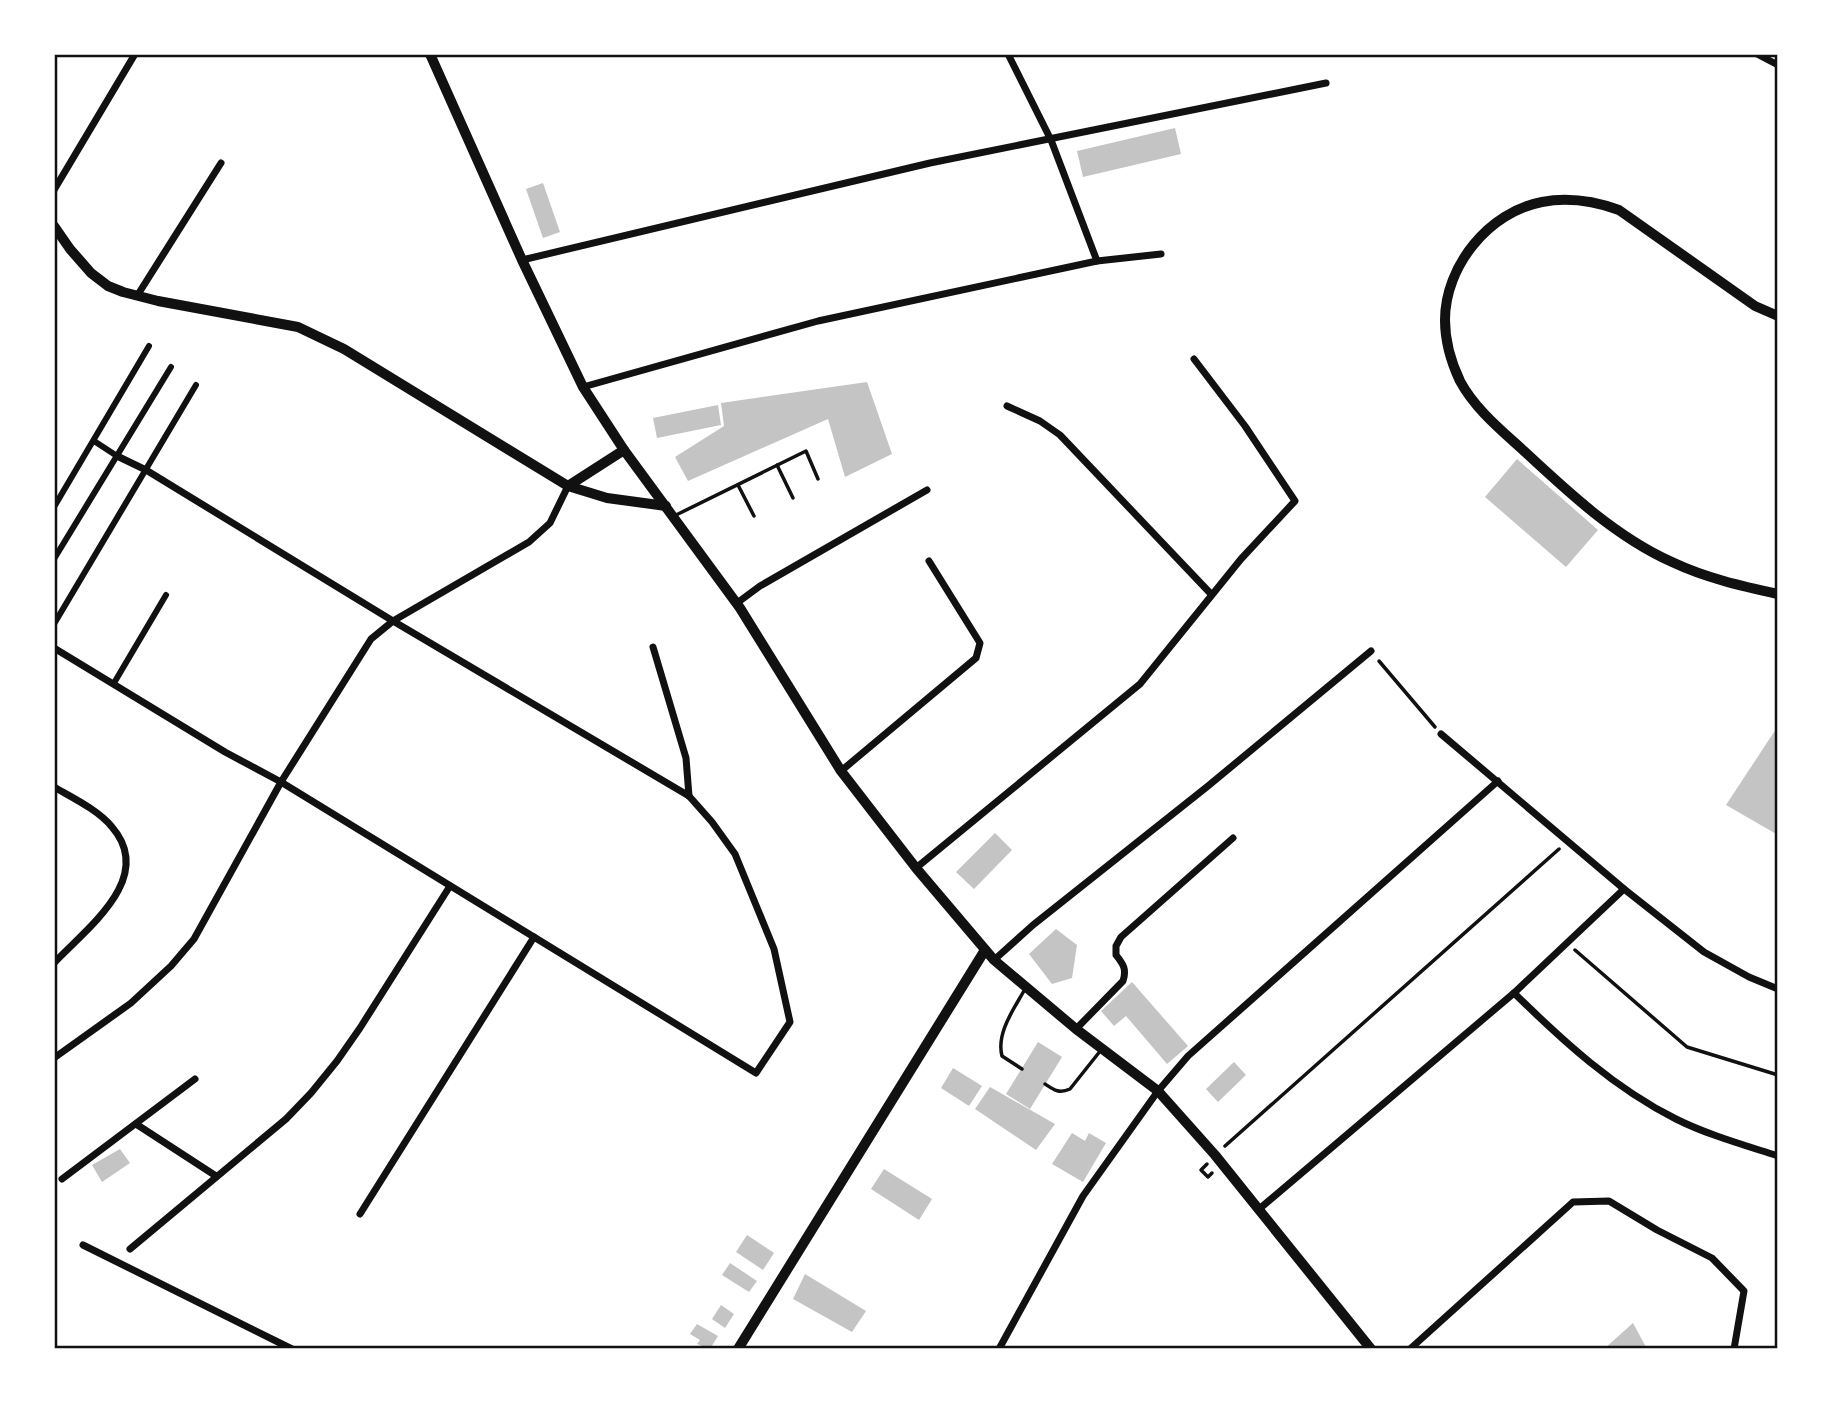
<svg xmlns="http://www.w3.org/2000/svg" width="1832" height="1403" viewBox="0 0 1832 1403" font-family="'Space Grotesk',sans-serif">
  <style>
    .building { fill: #c4c4c4 }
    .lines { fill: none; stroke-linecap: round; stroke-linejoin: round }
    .path { stroke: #111; stroke-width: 3.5 }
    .service { stroke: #111; stroke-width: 3.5 }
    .pedestrian { stroke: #111; stroke-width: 6 }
    .minor { stroke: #111; stroke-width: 7 }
    .tertiary { stroke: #111; stroke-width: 10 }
    .secondary { stroke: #111; stroke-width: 10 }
    .neatline { fill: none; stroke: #111; stroke-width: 2.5 }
  </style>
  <rect width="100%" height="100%" fill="#fff"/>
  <g class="building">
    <path d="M1175 128 1181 154 1083 177 1077 151Z"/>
    <path d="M543 183 560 232 543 238 526 189Z"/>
    <path d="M867 382 892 454 845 477 828 419 688 481 675 457 724 426 721 403Z"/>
    <path d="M718 405 721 425 657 438 653 418Z"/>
    <path d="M1517 459 1598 530 1566 567 1485 497Z"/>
    <path d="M1778 726V835L1726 805Z"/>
    <path d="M995 833 1012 850 974 889 956 872Z"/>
    <path d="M1056 929 1077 945 1072 978 1052 984 1029 954Z"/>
    <path d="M1132 982 1188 1046 1167 1064 1126 1016 1114 1026 1101 1011Z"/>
    <path d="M1038 1042 1062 1057 1030 1109 1006 1094Z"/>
    <path d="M1234 1062 1246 1075 1218 1102 1206 1089Z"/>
    <path d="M953 1068 982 1086 969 1106 941 1088Z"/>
    <path d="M990 1087 1055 1124 1036 1150 975 1109Z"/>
    <path d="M1072 1133 1085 1141 1089 1133 1106 1143 1083 1182 1052 1164Z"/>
    <path d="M120 1149 130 1163 102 1182 92 1165Z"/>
    <path d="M884 1169 932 1199 919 1220 871 1189Z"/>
    <path d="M747 1235 774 1253 763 1270 736 1252Z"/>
    <path d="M730 1263 757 1281 749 1292 722 1275Z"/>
    <path d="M805 1274 866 1311 852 1332 793 1299Z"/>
    <path d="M721 1305 734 1314 725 1328 712 1319Z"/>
    <path d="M1633 1323 1647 1349H1604Z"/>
    <path d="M697 1324 718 1336 710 1349 697 1344 700 1340 690 1334Z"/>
  </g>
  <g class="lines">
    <g class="path">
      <path d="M1379 661 1435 727"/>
      <path d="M1575 950 1687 1047 1778 1075"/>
      <path d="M1225 1146 1559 849"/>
      <path d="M1207 1164 1201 1170 1208 1177 1212 1173"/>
    </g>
    <g class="service">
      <path d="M777 465 793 498"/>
      <path d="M738 485 754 516"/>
      <path d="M674 516 806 451 818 479"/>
      <path d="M1022 1069 1002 1056C996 1033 1014 1009 1025 989"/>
      <path d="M1045 1084C1054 1090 1059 1094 1070 1089L1101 1050"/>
    </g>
    <g class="pedestrian">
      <path d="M94 441 117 456"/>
      <path d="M54 507 149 346"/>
      <path d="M54 559 171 367"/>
      <path d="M54 624 196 385"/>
      <path d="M114 683 166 595"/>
    </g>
    <g class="minor">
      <path d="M1008 54 1051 140 1097 261"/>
      <path d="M1757 54 1778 65"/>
      <path d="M54 190 135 54"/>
      <path d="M522 260 930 163 1326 83"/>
      <path d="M137 296 221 163"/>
      <path d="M583 387 818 321 1097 261 1161 254"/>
      <path d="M1007 406 1040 421 1060 435 1211 594"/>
      <path d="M737 603 760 586 927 490"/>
      <path d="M653 647 686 758 689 796"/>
      <path d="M54 648 225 752 281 782 756 1073 790 1022 774 949 735 854 712 822 689 796 393 621 146 470 117 456"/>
      <path d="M1441 734 1624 889 1704 952 1749 977 1778 989"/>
      <path d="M841 771 976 658 980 643 929 561"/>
      <path d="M54 787C73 798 98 810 112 827 156 878 87 928 54 963"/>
      <path d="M916 868 1140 684 1241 559 1295 501 1245 426 1194 359"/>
      <path d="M994 960 1033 925 1208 786 1371 651"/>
      <path d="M1514 993C1563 1041 1614 1088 1676 1119 1708 1135 1744 1145 1778 1156"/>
      <path d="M1076 1029 1123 981C1127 969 1123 964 1116 955V946L1121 937 1233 838"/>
      <path d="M54 1058 131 1003 171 966 194 939 281 782 371 639 393 621 529 542 550 523 568 486"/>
      <path d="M136 1124 216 1176"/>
      <path d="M62 1179 195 1079"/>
      <path d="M1258 1210 1514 993 1624 889"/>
      <path d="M360 1214 534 937"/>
      <path d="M83 1245 292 1349"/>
      <path d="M130 1249 286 1119 311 1093 337 1061 360 1028 450 886"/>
      <path d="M999 1349 1083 1196 1158 1091 1188 1056 1498 781"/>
      <path d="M1410 1349 1573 1202 1609 1201 1657 1230 1712 1258 1744 1291 1734 1349"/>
    </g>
    <g class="tertiary">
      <path d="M54 226 70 249 91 273 108 286 123 292 158 301 298 327 344 349 568 486 607 498 666 506"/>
      <path d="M1778 316 1755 306 1619 210C1594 201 1568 197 1542 202 1489 212 1445 266 1445 320 1445 340 1451 362 1460 381 1475 409 1501 430 1524 451 1568 492 1616 537 1672 562 1706 578 1741 586 1778 594"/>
      <path d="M568 486 624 450"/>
      <path d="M738 1349 985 950"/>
    </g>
    <path class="secondary" d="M430 54 522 260 583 387 624 450 740 608 841 771 916 868 994 960 1076 1029 1158 1091 1215 1155 1371 1349"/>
  </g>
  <rect width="1832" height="1403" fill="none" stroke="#ffffff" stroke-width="112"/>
  <rect x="56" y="56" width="1720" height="1291" class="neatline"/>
</svg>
